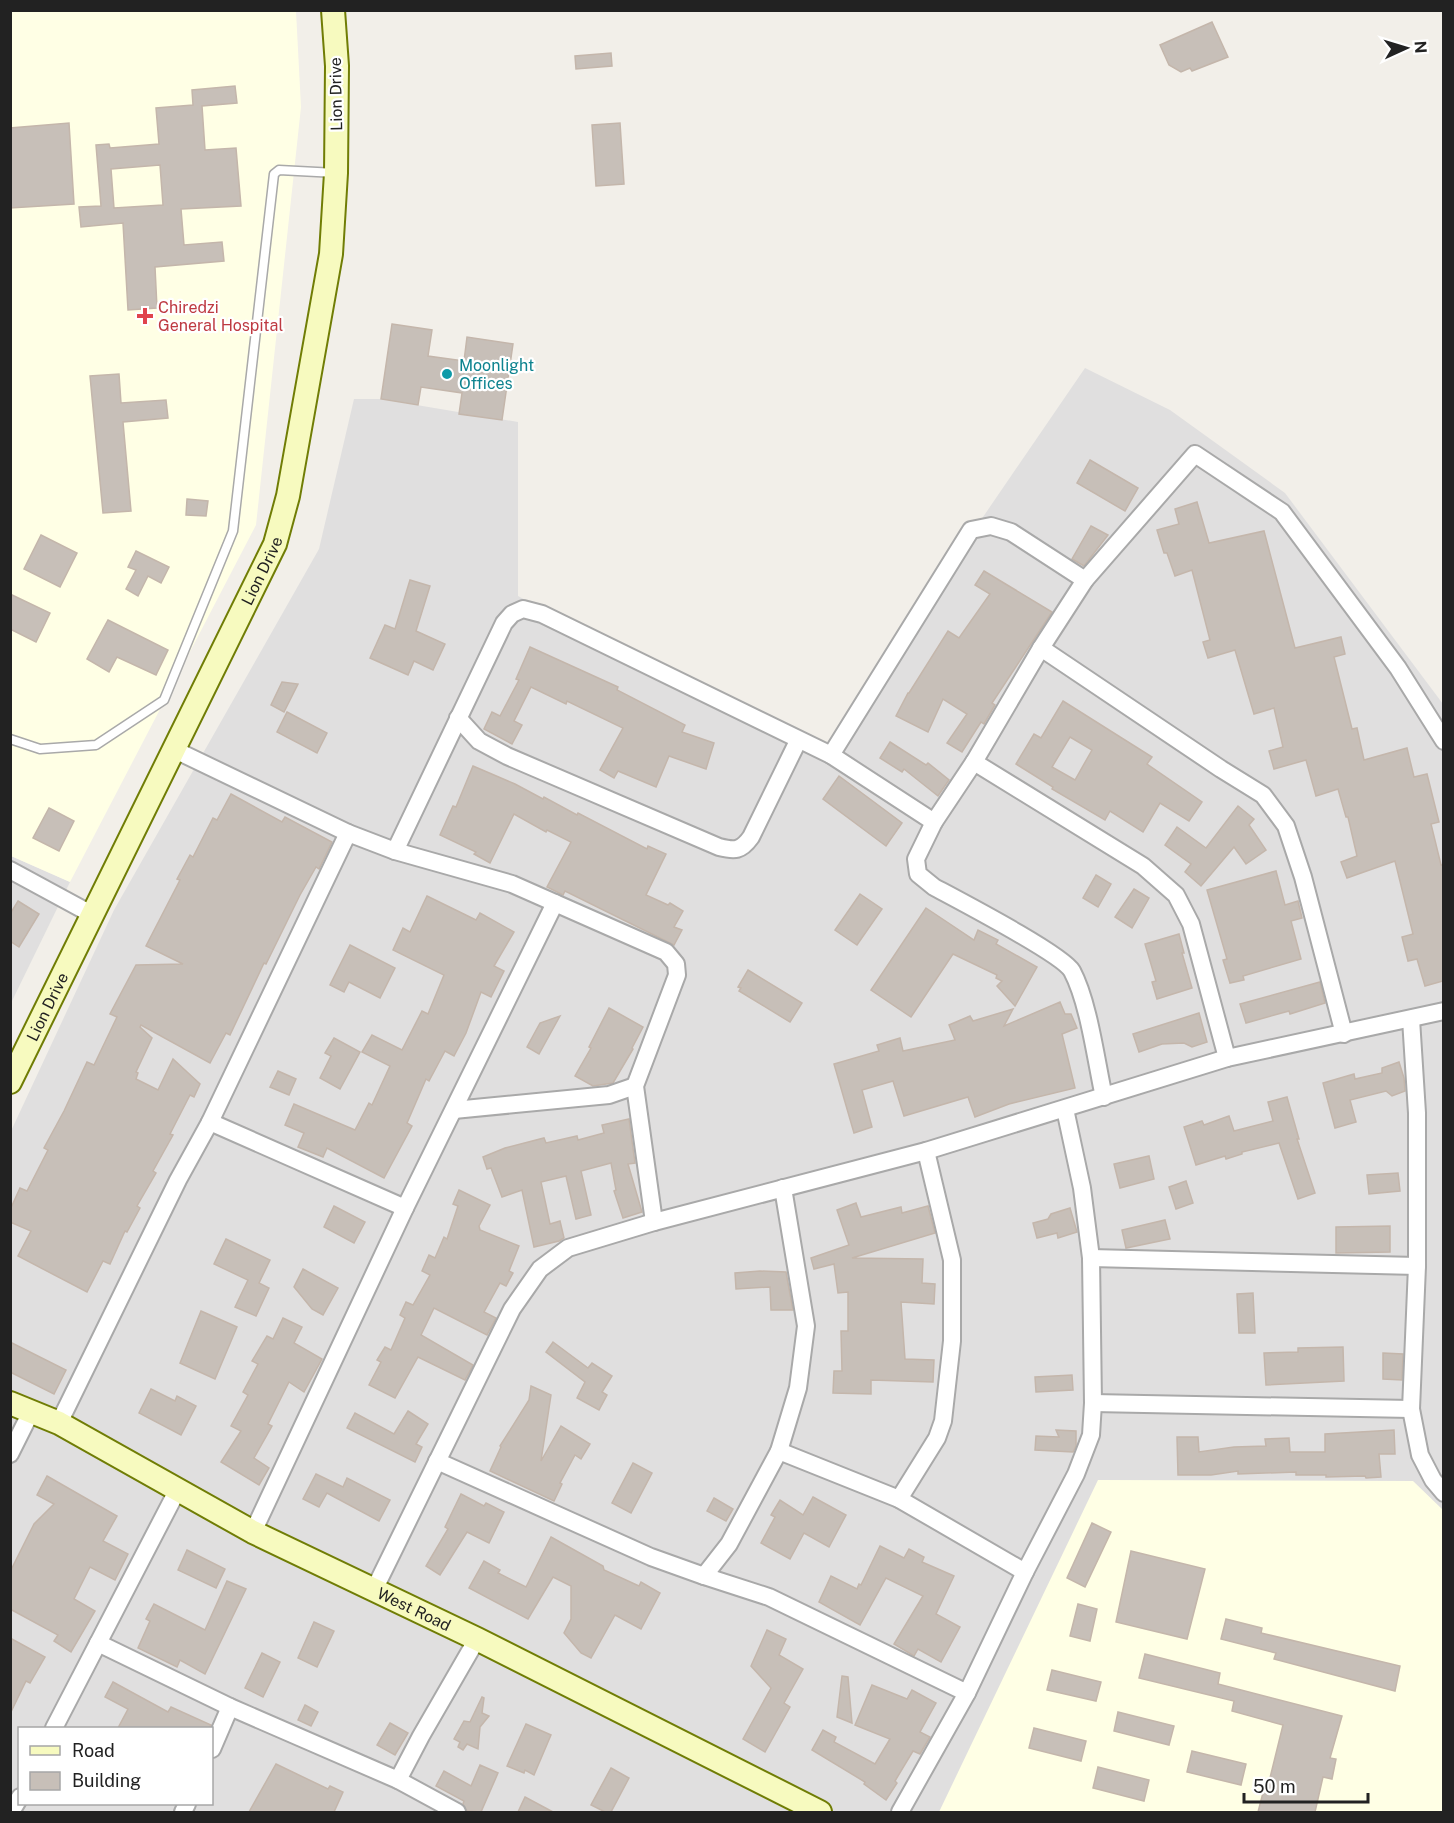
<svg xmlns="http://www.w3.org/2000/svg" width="1454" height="1823" viewBox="0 0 1454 1823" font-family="'Public Sans',sans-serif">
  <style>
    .residential { fill: #e0dfdf; fill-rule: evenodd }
    .education { fill: #ffffe5 }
    .building { fill: #c7bfb8; stroke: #c4b6ab; stroke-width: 1.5; fill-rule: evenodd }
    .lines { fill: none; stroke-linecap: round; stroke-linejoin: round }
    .lane-casing { stroke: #a9a9a9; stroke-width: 11 }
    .street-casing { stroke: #a9a9a9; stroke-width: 20 }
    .secondary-casing { stroke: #707d05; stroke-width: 26 }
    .lane { stroke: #fff; stroke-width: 8 }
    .street { stroke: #fff; stroke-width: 16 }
    .secondary { stroke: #f7fabf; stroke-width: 22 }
    .health-dot { fill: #e0444e; stroke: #fff; stroke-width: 2 }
    .culture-dot { fill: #0f9aa8; stroke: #fff; stroke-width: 2 }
    .labels { text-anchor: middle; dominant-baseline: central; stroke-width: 4.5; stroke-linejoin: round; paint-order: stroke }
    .street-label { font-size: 16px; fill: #222; stroke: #fff }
    .health-label { font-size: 16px; fill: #be3a42; stroke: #fff; text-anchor: start }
    .culture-label { font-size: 16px; fill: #0d838f; stroke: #fff; text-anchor: start }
  </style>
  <rect width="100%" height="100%" fill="#f2efe9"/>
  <g class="residential">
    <path d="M1085 368 1170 410 1285 493 1443 704V1812H11V1131L114 910 319 549 354 399H381L518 422V596L818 758ZM20 1728H212V1804H20Z"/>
    <path d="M11 856 70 882 11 1003Z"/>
  </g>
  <g class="education">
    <path d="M11 11H296L301 107 256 525 70 882 11 856Z"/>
    <path d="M1098 1480 1413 1481 1443 1510V1812H939Z"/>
  </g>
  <g class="building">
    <path d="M1212 22 1228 57 1192 71 1190 68 1181 72 1169 65 1160 45Z"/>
    <path d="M611 53 612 66 576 69 575 56Z"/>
    <path d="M235 86 237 103 202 106 205 150 236 148 241 206 181 209 184 245 222 242 224 261 155 267 157 308 128 310 123 223 81 227 79 207 101 206 96 145 109 144 110 148 159 144 156 108 193 105 192 90ZM160 165 163 205 114 208 111 169Z"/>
    <path d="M69 123 74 204 10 208V128Z"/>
    <path d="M620 123 624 184 596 186 592 125Z"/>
    <path d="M392 324 432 330 428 356 464 361 467 337 513 344 502 420 459 414 462 393 421 387 418 405 381 399Z"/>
    <path d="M119 374 121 403 166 400 168 418 123 422 131 511 103 513 90 376Z"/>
    <path d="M1090 460 1138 488 1125 511 1077 483Z"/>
    <path d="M187 499 208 501 206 516 186 515Z"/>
    <path d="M1197 502 1209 543 1264 531 1295 648 1341 637 1345 654 1334 657 1352 729 1357 728 1364 760 1407 748 1414 777 1427 774 1439 822 1431 824 1441 865H1443V981L1425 986 1417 959 1408 961 1402 937 1413 934 1395 861 1347 878 1341 862 1357 856 1348 817H1346L1338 789 1316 796 1306 760 1274 769 1269 751 1283 747 1274 708 1254 714 1235 650 1208 658 1203 642 1210 640 1192 570 1175 576 1167 553H1164L1157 530 1179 524 1175 509Z"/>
    <path d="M1091 526 1108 535 1084 566 1072 559Z"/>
    <path d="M41 535 77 553 60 587 24 569Z"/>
    <path d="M136 551 169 567 161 583 148 576 138 596 126 589 136 570 128 567Z"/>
    <path d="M984 571 1052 612 992 703 995 705 984 724 981 722 962 752 947 743 967 714 943 699 928 732 896 716 908 693H909L948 631 959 638 990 594 975 585Z"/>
    <path d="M410 580 430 586 416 631 445 644 433 670 414 661 408 675 370 658 385 625 395 629Z"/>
    <path d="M10 594 50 613 36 642 10 629Z"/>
    <path d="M108 620 168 650 156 675 117 657 109 672 87 659Z"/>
    <path d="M530 647 618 687 617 690 685 725 682 732 714 743 706 769 669 756 656 787 618 771 614 778 600 770 623 728 567 701 566 704 531 687 514 721 522 725 512 744 484 729 492 712 500 716 519 680 516 679Z"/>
    <path d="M282 682 298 684 284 712 271 705Z"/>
    <path d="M1063 701 1152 757 1147 764 1202 802 1189 821 1160 803 1143 832 1110 811 1105 820 1052 789 1053 787 1016 764 1034 734 1041 738ZM1070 737 1092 750 1075 780 1052 767Z"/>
    <path d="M287 712 327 733 317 753 277 732Z"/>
    <path d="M890 742 926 765 928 763 949 780 938 796 904 769 902 772 880 758Z"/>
    <path d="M473 766 515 784 543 799 544 797 577 815 578 813 647 849 648 846 666 854 646 895 668 905 670 903 683 911 674 927 682 930 674 945 565 891 563 895 547 887 571 842 547 830 546 832 514 814 490 863 474 854 476 852 440 835 453 806 456 807Z"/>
    <path d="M839 776 902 823 886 846 823 799Z"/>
    <path d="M231 794 282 822 285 817 332 842 319 869 316 867 300 895 266 964 264 963 230 1035 226 1033 210 1063 141 1025 140 1027 152 1038 136 1072 138 1073 136 1079 158 1090 173 1059 200 1084 194 1097 190 1095 170 1134 173 1135 153 1171 156 1173 137 1206 140 1208 127 1232 125 1231 110 1264 103 1261 87 1292 18 1256 31 1231 10 1222V1210L20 1188 27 1191 48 1150 44 1148 64 1111 87 1062 94 1065 117 1017 110 1014 136 965 183 964 146 946 180 880 177 879 190 855 193 857 213 818 217 820Z"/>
    <path d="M1238 806 1254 819 1249 825 1266 850 1246 864 1234 847 1201 886 1185 872 1191 864 1165 845 1177 827 1206 848Z"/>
    <path d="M49 808 74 821 59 851 33 838Z"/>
    <path d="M1276 871 1285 905 1298 901 1302 918 1291 921 1301 959 1243 976 1244 980 1230 983 1223 960 1227 959 1207 890Z"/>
    <path d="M1096 875 1111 884 1098 907 1083 898Z"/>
    <path d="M1134 889 1149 898 1132 928 1115 917Z"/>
    <path d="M860 894 882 909 857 945 835 930Z"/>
    <path d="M427 896 476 920 480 913 514 932 494 966 504 971 491 997 481 992 466 1033 454 1056 445 1051 429 1081 426 1079 407 1123 412 1126 384 1178 327 1148 323 1157 298 1147 304 1133 285 1125 294 1104 355 1130 369 1103 372 1105 390 1066 362 1052 372 1035 402 1050 422 1011 428 1014 444 975 393 950 403 928 410 932Z"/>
    <path d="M18 901 39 914 19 947 10 941V914Z"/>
    <path d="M926 908 974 940 978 930 998 940 996 944 1037 967 1015 1006 997 986 1002 981 996 978 997 975 953 954 911 1017 871 990Z"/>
    <path d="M1179 934 1184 953H1182L1192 988 1157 999 1152 982 1156 981 1145 944Z"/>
    <path d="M350 945 395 968 380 998 349 982 344 992 330 985Z"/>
    <path d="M748 970 802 1003 790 1022 739 991 741 988 738 987Z"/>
    <path d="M1320 982 1325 1003 1290 1014 1289 1011 1246 1023 1240 1004Z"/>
    <path d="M1060 1002 1065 1014H1071L1077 1028 1062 1034 1075 1088 1009 1104 975 1117 968 1097 904 1116 893 1081 862 1090 872 1127 854 1133 834 1064 879 1051 877 1045 900 1038 903 1051 955 1040 949 1025 970 1016 973 1021 1013 1009 1004 1026Z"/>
    <path d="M609 1008 643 1027 632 1048 633 1049 613 1083 593 1086 575 1076 591 1048 589 1047Z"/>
    <path d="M1199 1013 1207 1042 1192 1047 1184 1043 1162 1044 1139 1052 1133 1034Z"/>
    <path d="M560 1016 539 1054 527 1047 540 1023Z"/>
    <path d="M334 1038 360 1052 340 1089 320 1078 331 1056 325 1053Z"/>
    <path d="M1399 1062 1404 1078 1405 1091 1392 1096 1386 1091 1350 1100 1356 1122 1335 1128 1323 1083 1354 1074 1355 1079 1382 1073V1068Z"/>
    <path d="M278 1071 296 1079 289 1095 270 1087Z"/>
    <path d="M1287 1097 1299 1139H1297L1315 1193 1298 1199 1279 1143 1242 1152V1154L1226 1159 1225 1156 1196 1165 1184 1127 1202 1121 1204 1125 1229 1116 1234 1131 1273 1121 1268 1102Z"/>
    <path d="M629 1119 635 1163 628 1164 642 1212 623 1218 614 1191 616 1190 611 1163 581 1171 591 1215 576 1219 566 1176 541 1182 550 1224 560 1221 564 1238 559 1241 534 1247 522 1190 502 1197 491 1168 487 1169 483 1157 505 1148 544 1138 546 1143 577 1136 578 1140 604 1133 602 1125Z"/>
    <path d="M1149 1156 1154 1179 1120 1188 1114 1164Z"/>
    <path d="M1398 1173 1400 1191 1369 1194 1367 1175Z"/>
    <path d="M1186 1181 1193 1203 1176 1209 1169 1187Z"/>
    <path d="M459 1190 490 1205 479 1226 480 1230 519 1246 509 1271 513 1273 506 1286 500 1283 484 1312 496 1318 487 1335 434 1308 421 1335 473 1365 465 1380 418 1357 395 1398 369 1385 381 1362 377 1360 385 1347 391 1350 405 1318 400 1315 406 1302 413 1305 430 1275 422 1271 429 1255 435 1258 444 1237 447 1239 458 1206 453 1204Z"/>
    <path d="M856 1203 861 1217 901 1207 902 1213 928 1206 935 1233 852 1258 923 1259 922 1283 935 1284 934 1304 901 1302 905 1359 934 1360 933 1382 871 1380V1394L833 1393 834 1371H842L841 1331H848V1292L838 1293 834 1264 814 1269 811 1258 849 1245 837 1210Z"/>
    <path d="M334 1206 365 1222 354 1243 324 1227Z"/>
    <path d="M1070 1208 1077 1232 1058 1238 1057 1233 1037 1238 1033 1223 1048 1219 1051 1214Z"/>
    <path d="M1165 1220 1170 1239 1126 1248 1122 1230Z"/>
    <path d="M1390 1226V1252L1336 1253V1227Z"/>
    <path d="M226 1239 270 1260 259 1283 269 1288 256 1316 235 1307 248 1280 214 1264Z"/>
    <path d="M303 1269 338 1288 323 1315 312 1309 294 1287Z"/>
    <path d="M760 1271 786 1272 793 1310H771L770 1287 736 1289 735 1273Z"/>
    <path d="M1253 1293 1255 1333H1239L1237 1294Z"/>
    <path d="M201 1311 237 1327 215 1379 180 1363Z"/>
    <path d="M283 1318 302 1327 294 1343 322 1359 304 1392 289 1382 268 1424 272 1426 254 1458 269 1468 259 1485 221 1462 241 1431 231 1426 248 1395 243 1392 258 1364 252 1361 267 1336 273 1339Z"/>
    <path d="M10 1342 66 1370 54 1394 10 1372Z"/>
    <path d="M553 1342 588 1368 592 1363 612 1376 602 1392 607 1395 599 1410 577 1398 585 1382 546 1352Z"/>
    <path d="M1343 1347 1344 1381 1266 1385 1264 1353 1298 1352V1348Z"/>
    <path d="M1383 1353 1403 1354 1402 1380 1383 1379Z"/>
    <path d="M1072 1375 1073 1390 1036 1392 1035 1377Z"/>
    <path d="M531 1386 551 1395 541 1461 561 1426 590 1444 581 1459 575 1455 560 1483 562 1484 554 1501 490 1471 501 1447 500 1446 529 1400Z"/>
    <path d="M151 1389 175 1401 177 1396 196 1406 181 1435 139 1413Z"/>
    <path d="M408 1411 428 1424 416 1444 422 1447 415 1462 347 1428 355 1413 394 1434Z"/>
    <path d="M1056 1430 1076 1431V1446L1073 1452 1035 1450 1036 1436 1059 1437Z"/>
    <path d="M1394 1430 1395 1454H1379L1381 1477 1366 1478 1365 1476 1326 1477V1475H1296V1472L1238 1474V1471L1211 1475H1178L1177 1437H1198L1199 1452 1234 1447 1266 1446 1265 1439 1289 1438 1290 1452H1325V1434Z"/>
    <path d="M633 1463 652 1473 631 1513 612 1503Z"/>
    <path d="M316 1474 343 1487 347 1478 390 1500 379 1521 327 1493 319 1507 303 1499Z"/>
    <path d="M47 1476 117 1516 103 1541 128 1554 115 1580 90 1567 74 1599 95 1611 71 1652 54 1641 58 1635 10 1609V1572L34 1524 54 1504 37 1495Z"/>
    <path d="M461 1494 484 1506 486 1503 504 1512 489 1543 467 1532 440 1575 426 1566 448 1529 445 1527Z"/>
    <path d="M813 1497 846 1515 829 1547 804 1533 790 1559 761 1543 775 1517 771 1515 780 1500 803 1515Z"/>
    <path d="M714 1498 733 1509 726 1521 707 1511Z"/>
    <path d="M1092 1523 1111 1532 1085 1587 1067 1578Z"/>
    <path d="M551 1537 603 1566 604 1570 639 1586 641 1582 660 1593 641 1629 615 1615 591 1658 581 1653 564 1633 571 1619V1586L553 1577 528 1619 469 1588 484 1561 500 1570 498 1573 526 1587Z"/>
    <path d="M880 1546 904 1558 909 1549 924 1557 922 1562 954 1576 936 1614 960 1627 941 1662 918 1649 914 1656 894 1644 923 1596 886 1578 860 1625 819 1602 831 1576 857 1589 859 1584 861 1585Z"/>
    <path d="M187 1550 225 1569 216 1588 178 1570Z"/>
    <path d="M1131 1551 1205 1569 1187 1639 1116 1622Z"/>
    <path d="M227 1581 246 1589 205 1674 180 1660 177 1667 138 1648 150 1621 146 1619 154 1604 205 1630Z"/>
    <path d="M1078 1604 1097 1609 1090 1641 1070 1636Z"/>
    <path d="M1226 1619 1262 1628 1261 1633 1400 1666 1395 1691 1274 1659 1276 1653 1221 1639Z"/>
    <path d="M314 1622 334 1631 317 1667 298 1658Z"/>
    <path d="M767 1630 786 1639 779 1655 803 1669 784 1703 790 1707 765 1752 743 1739 771 1688 751 1666Z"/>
    <path d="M10 1638 45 1657 30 1683 26 1681 10 1714Z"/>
    <path d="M262 1653 280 1662 263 1697 245 1688Z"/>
    <path d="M1145 1654 1220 1673 1218 1684 1342 1716 1330 1758 1336 1759 1332 1779 1323 1777 1315 1812H1258L1265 1785 1268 1786 1283 1725 1232 1711 1234 1701 1139 1678Z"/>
    <path d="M1052 1670 1101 1682 1096 1701 1047 1690Z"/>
    <path d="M842 1676 848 1677 852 1723 837 1717Z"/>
    <path d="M113 1682 168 1712 171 1707 211 1725 209 1728H118L128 1709 105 1697Z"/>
    <path d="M872 1685 907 1699 912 1690 936 1703 920 1732 930 1737 920 1754 913 1751 895 1781 897 1783 886 1800 864 1784 865 1782 812 1750 823 1730 836 1737 834 1742 875 1764 890 1739 855 1725Z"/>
    <path d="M482 1697 484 1698 482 1713 489 1716 480 1727 478 1749 467 1744 463 1750 458 1747 460 1742 454 1739 464 1721 470 1722Z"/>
    <path d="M305 1705 318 1712 311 1726 298 1720Z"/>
    <path d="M1118 1712 1174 1726 1169 1745 1114 1731Z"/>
    <path d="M390 1723 408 1733 395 1755 377 1745Z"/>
    <path d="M526 1724 551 1735 534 1775 525 1770 524 1773 507 1766Z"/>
    <path d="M1034 1728 1086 1741 1081 1761 1029 1748Z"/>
    <path d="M1192 1751 1246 1764 1241 1785 1187 1772Z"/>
    <path d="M276 1764 328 1789 330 1786 343 1792 334 1812H249Z"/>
    <path d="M480 1765 498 1773 481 1812 467 1811 463 1804 464 1801 436 1786 444 1771 471 1786Z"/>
    <path d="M1098 1767 1149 1780 1144 1801 1093 1788Z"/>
    <path d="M611 1768 629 1778 611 1812H605L591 1805Z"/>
    <path d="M525 1797 553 1812H518Z"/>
  </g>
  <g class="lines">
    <g class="lane-casing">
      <path id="lane" d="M10 739 40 749 96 745 164 700 233 531 274 174 279 170 336 173"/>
    </g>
    <g class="street-casing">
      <g id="street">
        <path d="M1041 648 1221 769 1263 795 1286 826 1303 877 1344 1034"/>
        <path d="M458 718 479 741 507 756 719 847C735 851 741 851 751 837L798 741"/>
        <path d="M175 750 348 833 395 851 512 884 555 903"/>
        <path d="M831 755 971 530 991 526 1011 532 1085 580"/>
        <path d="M974 762 1143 866 1176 895 1191 924 1227 1058"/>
        <path d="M395 851 504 623 512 614 523 609 542 614 831 755 934 822"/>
        <path d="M10 870 93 915"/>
        <path d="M1411 1019 1417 1113V1266L1411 1409 1420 1455 1433 1480 1444 1493"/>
        <path d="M1104 1097C1096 1061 1089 1003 1072 971 1062 954 958 900 934 887L918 874 916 859 934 822 974 762 1041 648 1085 580 1195 454 1282 512 1398 668 1444 741"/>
        <path d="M454 1110 609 1095 635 1086"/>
        <path d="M210 1122 348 833"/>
        <path d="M1091 1258 1417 1266"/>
        <path d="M1093 1403 1411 1409"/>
        <path d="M59 1423 178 1180 210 1122 405 1208"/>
        <path d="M779 1451 899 1499 1025 1572"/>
        <path d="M10 1454 31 1412"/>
        <path d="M437 1461 651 1557 704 1576 729 1544 779 1451 798 1388 806 1326 783 1188"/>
        <path d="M899 1499 937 1438 943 1421 952 1341V1260L926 1151"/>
        <path d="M253 1532 405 1208 555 903 666 952 676 964 677 975 635 1086 654 1222"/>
        <path d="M704 1576 769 1597 967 1693"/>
        <path d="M374 1590 512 1309 540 1269 568 1248 654 1222 926 1151 1227 1058 1444 1011"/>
        <path d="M98 1643 230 1707 398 1780 421 1736 477 1639"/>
        <path d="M54 1728 177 1491"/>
        <path d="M212 1749 230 1707"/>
        <path d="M398 1780 457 1812"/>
        <path d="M11 1812 20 1797"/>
        <path d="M183 1812 187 1804"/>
        <path d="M900 1812 967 1693 1025 1572 1076 1474 1091 1435 1093 1403 1091 1258 1082 1188 1065 1109"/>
      </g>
    </g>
    <g class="secondary-casing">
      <g id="secondary">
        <path id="s1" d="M10 1082 275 544 288 496 331 254 336 173 337 66 333 10"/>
        <path id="s2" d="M10 1403 59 1423 253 1532 477 1639 820 1812"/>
      </g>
    </g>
    <use href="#lane" class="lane"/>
    <use href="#street" class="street"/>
    <use href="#secondary" class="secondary"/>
  </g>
  <path class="health-dot" d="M142 307h6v6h6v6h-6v6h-6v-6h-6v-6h6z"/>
  <circle class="culture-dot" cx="447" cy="374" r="6"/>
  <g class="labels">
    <g class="street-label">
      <text transform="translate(336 94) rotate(-91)">Lion Drive</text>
      <text stroke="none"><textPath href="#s1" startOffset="570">Lion Drive</textPath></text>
      <text stroke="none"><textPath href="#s1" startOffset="84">Lion Drive</textPath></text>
      <text stroke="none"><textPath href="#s2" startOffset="454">West Road</textPath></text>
    </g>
    <g class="health-label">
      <text x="158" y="307">Chiredzi<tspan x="158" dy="18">General Hospital</tspan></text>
    </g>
    <g class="culture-label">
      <text x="459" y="365">Moonlight<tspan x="459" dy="18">Offices</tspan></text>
    </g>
  </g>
  <rect width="1454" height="1823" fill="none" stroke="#222222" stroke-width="24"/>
  <rect x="18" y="1727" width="195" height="78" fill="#ffffff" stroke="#a7a7a7" stroke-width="1.5"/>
  <rect x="30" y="1746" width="30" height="9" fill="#f7fabf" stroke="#a7a7a7" stroke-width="1.5"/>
  <text x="72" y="1757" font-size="18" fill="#222222">Road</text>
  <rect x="30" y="1772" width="30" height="18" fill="#c7bfb8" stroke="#a7a7a7" stroke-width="1.5"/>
  <text x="72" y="1787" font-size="18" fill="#222222">Building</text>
  <g transform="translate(1406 48) rotate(86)" stroke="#ffffff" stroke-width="4.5" paint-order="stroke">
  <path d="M0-4.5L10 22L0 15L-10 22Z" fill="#222222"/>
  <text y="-9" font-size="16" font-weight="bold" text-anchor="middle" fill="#222222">N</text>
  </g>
  <path d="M1244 1793v9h124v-9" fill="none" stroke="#222222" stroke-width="3"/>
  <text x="1253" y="1793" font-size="18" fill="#222222" stroke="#ffffff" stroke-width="4.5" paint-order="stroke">50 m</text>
</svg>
